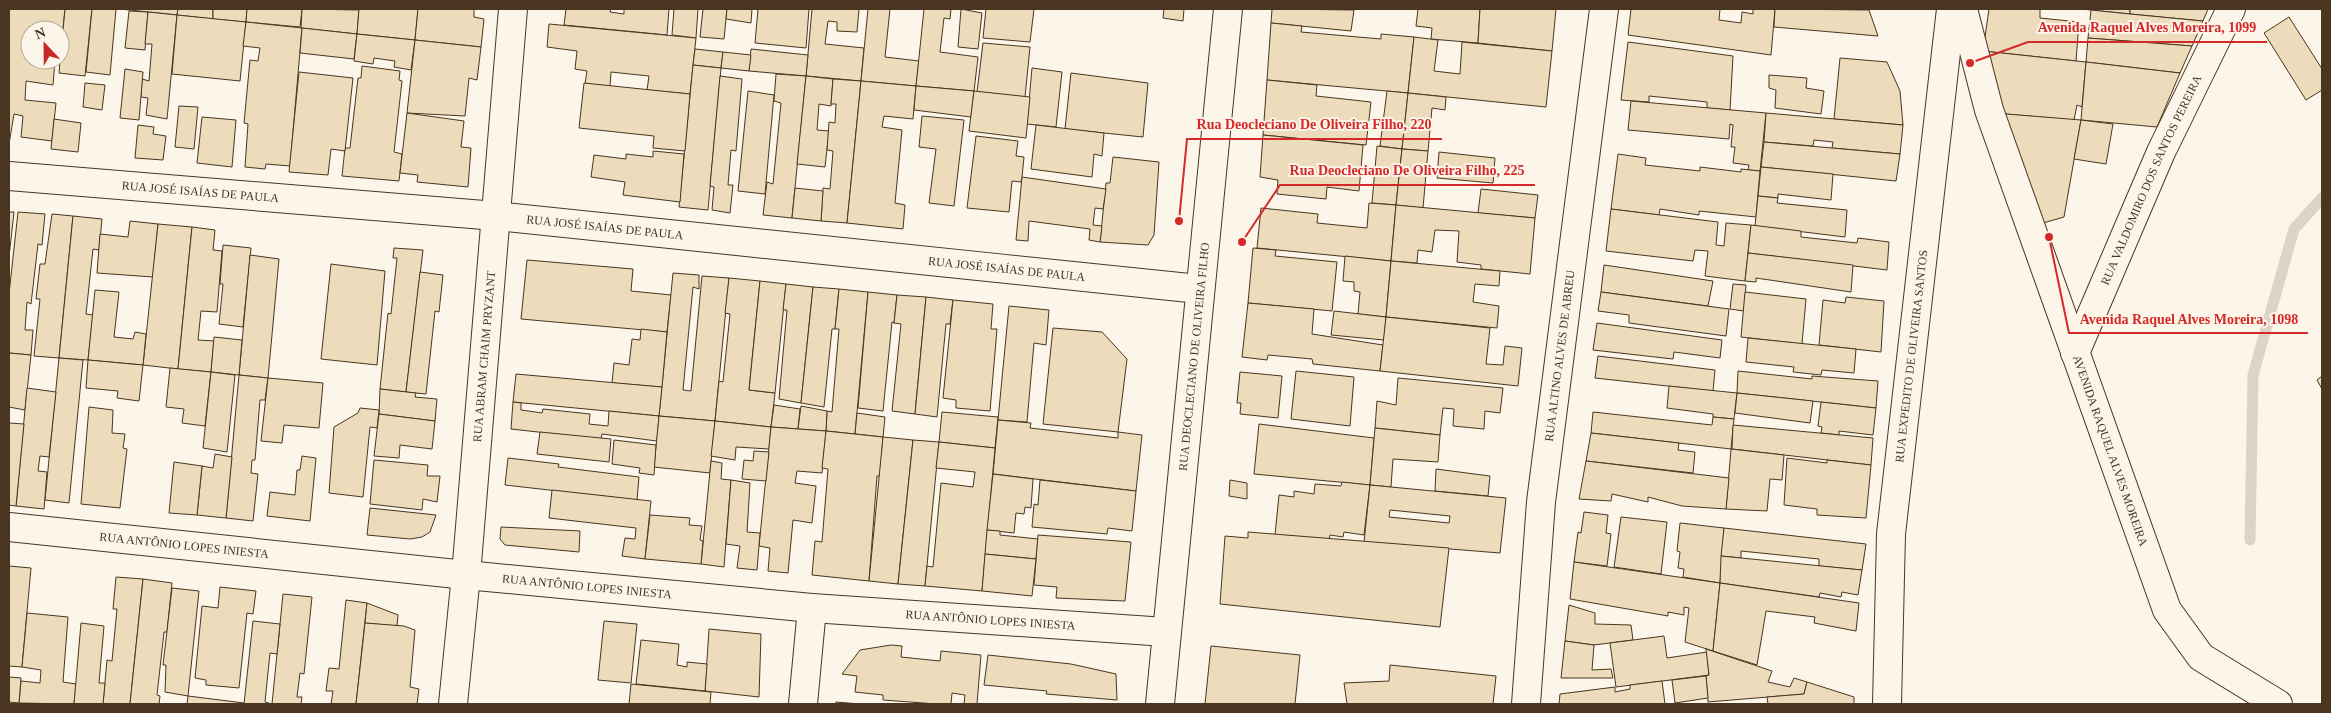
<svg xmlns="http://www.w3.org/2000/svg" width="2331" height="713" viewBox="0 0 2331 713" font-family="'Times New Roman',serif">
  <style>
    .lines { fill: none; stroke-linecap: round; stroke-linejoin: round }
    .stream { stroke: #dcd4c6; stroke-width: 11 }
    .building { fill: #ecdcbc; stroke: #4a3520; fill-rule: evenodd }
    .minor-casing { stroke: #4a3520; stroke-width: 30 }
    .tertiary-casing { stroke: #4a3520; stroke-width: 30 }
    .minor { stroke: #fbf6e9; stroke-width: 28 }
    .tertiary { stroke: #fbf6e9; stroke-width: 28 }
    .labels { text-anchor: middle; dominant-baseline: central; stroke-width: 4; stroke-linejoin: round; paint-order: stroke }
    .street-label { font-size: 12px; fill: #4a3520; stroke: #fbf6e9 }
    .leader { fill: none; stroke: #d62828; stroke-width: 2 }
    .callout-dot { fill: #d62828; stroke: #fbf6e9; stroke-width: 2 }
    .callout-label { font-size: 14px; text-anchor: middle; font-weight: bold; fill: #d62828; stroke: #fbf6e9; stroke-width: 4; stroke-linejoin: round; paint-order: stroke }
  </style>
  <rect width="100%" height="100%" fill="#fbf6e9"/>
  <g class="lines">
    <path class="stream" d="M2250 540 2253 375 2294 229 2322 198"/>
  </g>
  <g class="building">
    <path d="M9 9H65L63 29 30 30V60H55L53 85 26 81 25 100 56 103 52 141 21 137 23 116 14 114 9 144Z"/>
    <path d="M65 9H92L85 76 59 73Z"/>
    <path d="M92 9H116L110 75 86 72Z"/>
    <path d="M120 9H178L177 15Z"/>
    <path d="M178 9H213V19L177 15Z"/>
    <path d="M213 9H247L246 22 213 19Z"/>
    <path d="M247 9H302L300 27 246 22Z"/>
    <path d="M302 9 359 10 357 34 301 28Z"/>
    <path d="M359 9H418L415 40 357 34Z"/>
    <path d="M418 9H474V17L484 19 481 47 415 40Z"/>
    <path d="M566 9H611L610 12 624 14V9H669L667 35 564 25Z"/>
    <path d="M674 9H698L696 38 672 35Z"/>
    <path d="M703 9H727L724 39 700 37Z"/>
    <path d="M727 9H752L751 23 726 19Z"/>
    <path d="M758 9H809L806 48 755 43Z"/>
    <path d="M812 9H859L857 32 837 31V22L828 21 825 44 864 48 861 81 806 76Z"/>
    <path d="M868 9H890L885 57 919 61 916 86 861 81Z"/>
    <path d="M924 9H951L950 19 944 18 940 52 978 57 974 91 916 86Z"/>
    <path d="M961 9 982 13 978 49 958 47Z"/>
    <path d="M986 9H1034L1030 42 983 38Z"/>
    <path d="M1164 9H1184L1183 21 1163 18Z"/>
    <path d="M1272 9 1354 10 1351 31 1271 23Z"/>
    <path d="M1418 9H1480L1478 43 1431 39 1432 28 1416 26Z"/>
    <path d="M1480 9H1556L1552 51 1478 43Z"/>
    <path d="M1631 9H1720L1719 20 1741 23 1742 12 1753 14V9H1775L1771 55 1628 35Z"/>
    <path d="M1775 9 1869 10 1878 36 1774 27Z"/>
    <path d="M1989 9H2040V18L2079 22 2076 61 1983 51Z"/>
    <path d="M2081 9H2130V14Z"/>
    <path d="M2130 9H2208L2203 21 2130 14Z"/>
    <path d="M2091 10 2130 14 2203 21 2192 46 2088 38Z"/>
    <path d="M129 11 148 12 145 50 125 48Z"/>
    <path d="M148 12 177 15 167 119 146 115 148 98 141 97 142 79 149 81 152 44H145Z"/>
    <path d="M177 15 246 22 240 81 172 74Z"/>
    <path d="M2289 17 2322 69V90L2306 100 2264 33Z"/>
    <path d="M246 22 302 28 290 166 266 164 265 169 245 167 248 124 244 123 250 60 258 61 260 48 243 46Z"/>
    <path d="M1271 23 1302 26 1301 32 1381 39V34L1414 37 1408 93 1267 80Z"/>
    <path d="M549 24 696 38 690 94 647 90 649 76 611 72 610 86 585 84 587 71 575 69 577 51 547 47Z"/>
    <path d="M302 28 357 34 354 59 300 53Z"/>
    <path d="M357 34 415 40 411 70 394 67 395 61 374 58 373 64 354 61Z"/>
    <path d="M1414 37 1438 40 1434 71 1460 74 1462 42 1552 51 1546 107 1408 93Z"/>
    <path d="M2088 38 2192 46 2180 73 2086 62Z"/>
    <path d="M415 40 481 47 477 80 469 78 465 116 407 113Z"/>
    <path d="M1628 42 1733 56 1730 110 1707 108V102L1649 96V102L1621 100Z"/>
    <path d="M983 43 1030 47 1025 97 977 92Z"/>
    <path d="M695 49 723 52 721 68 693 65Z"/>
    <path d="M751 49 808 55 806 76 749 71Z"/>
    <path d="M1983 51 2086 62 2082 107 2077 105 2074 120 1994 113Z"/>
    <path d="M723 52 751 55 749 71 721 68Z"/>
    <path d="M1840 58 1887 62 1900 91 1903 125 1834 119Z"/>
    <path d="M2086 62 2180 73 2157 127 2081 120Z"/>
    <path d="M693 65 721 68 708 210 679 207Z"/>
    <path d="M362 66 400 71 399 80 402 81 394 152 402 154 399 181 342 176 345 148H350L358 78H361Z"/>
    <path d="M1032 68 1062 72 1056 127 1027 124Z"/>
    <path d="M125 69 143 72 139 120 120 118Z"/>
    <path d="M299 72 353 78 345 151 331 149 328 175 289 172Z"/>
    <path d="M1071 73 1148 83 1143 137 1065 129Z"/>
    <path d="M776 74 806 76 792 218 763 215 767 182 773 184 781 103 774 101Z"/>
    <path d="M1769 75 1807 78 1806 88 1824 91 1821 114 1775 108 1776 90 1769 88Z"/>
    <path d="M720 76 742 79 736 151 731 150 728 185H733L730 213 712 210 714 187 710 186Z"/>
    <path d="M806 76 833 79 831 106 819 104 817 130 829 131 825 167 797 164Z"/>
    <path d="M833 79 861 81 847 223 821 221 823 188 830 189 833 151 827 150 829 122 835 123 836 104H831Z"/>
    <path d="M1267 80 1317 85 1316 96 1371 102 1366 145 1263 135Z"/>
    <path d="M861 81 916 86 913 119 884 116 882 127 902 130 895 203 905 205 903 229 847 223Z"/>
    <path d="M85 83 105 85 102 110 83 107Z"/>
    <path d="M584 83 690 94 685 151 653 148 654 136 579 128Z"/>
    <path d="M916 86 974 91 971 117 914 110Z"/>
    <path d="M748 91 774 95 765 194 738 191Z"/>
    <path d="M974 91 1030 97 1026 138 969 131Z"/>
    <path d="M1387 91 1408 93 1402 149 1380 146Z"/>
    <path d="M1408 93 1446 97 1445 110 1432 108 1428 151 1402 149Z"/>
    <path d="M1631 101 1766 113 1760 171 1748 170 1749 165 1733 163 1735 147H1731L1733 125 1730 124 1729 139 1628 130Z"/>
    <path d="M179 106 198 107 194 149 175 147Z"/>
    <path d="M407 113 464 121 461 147 471 148 468 187 417 182 418 175 400 173Z"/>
    <path d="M1766 113 1903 125 1900 154 1832 148 1833 142 1814 140 1813 146 1764 142Z"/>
    <path d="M1994 113 2081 120 2064 217 2036 225Z"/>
    <path d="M922 116 964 120 954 206 929 203 936 149 919 147Z"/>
    <path d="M202 117 236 120 232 167 197 163Z"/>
    <path d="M54 119 81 123 78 152 51 149Z"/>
    <path d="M2081 120 2113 124 2106 164 2074 159Z"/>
    <path d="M138 125 154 127 153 134 166 136 163 160 135 158Z"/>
    <path d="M1036 125 1104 133 1102 156 1094 154 1092 177 1031 169Z"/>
    <path d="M1263 135 1363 145 1359 191 1327 187 1326 199 1277 194 1278 180 1260 177Z"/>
    <path d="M976 136 1018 141 1016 156 1024 157 1022 177 1021 182 1012 181 1009 212 967 208Z"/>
    <path d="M1764 142 1900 154 1896 181 1761 167Z"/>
    <path d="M1377 146 1402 149 1396 205 1372 203Z"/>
    <path d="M1402 149 1428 151 1423 208 1396 205Z"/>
    <path d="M653 151 684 154 680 202 623 195 625 182 591 177 594 155 626 159V154L653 157Z"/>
    <path d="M1439 152 1495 158 1493 183 1437 178Z"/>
    <path d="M1618 154 1646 158 1645 165 1700 171V167L1741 172V169L1760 171 1756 217 1699 211V215L1660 209 1659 215 1611 209Z"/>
    <path d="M1113 157 1159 162 1154 235 1148 245 1100 242 1106 183H1110Z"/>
    <path d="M1761 167 1833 174 1831 200 1778 194V198L1758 196Z"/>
    <path d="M1022 177 1106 189 1103 209 1095 208 1093 225 1102 226 1100 242 1089 240 1090 229 1029 221 1028 241 1016 240Z"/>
    <path d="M795 188 823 191 821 221 792 218Z"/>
    <path d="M1481 189 1538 195 1535 218 1478 213Z"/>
    <path d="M1758 196 1778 198 1777 203 1847 210 1845 237 1755 226Z"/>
    <path d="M1369 203 1396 205 1391 261 1257 248 1261 208 1318 214 1317 223 1367 228Z"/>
    <path d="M1396 205 1535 218 1530 274 1481 269V265L1457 262 1459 231 1435 230 1432 252 1418 250 1417 263 1391 261Z"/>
    <path d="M1611 209 1718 222 1716 245 1724 246 1726 223 1751 225 1745 281 1705 276 1708 251 1695 250 1693 261 1606 251Z"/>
    <path d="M9 212H14L9 257Z"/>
    <path d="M18 212 45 214 42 245 38 244 31 304 27 302 25 330H33L31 355 9 353V294Z"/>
    <path d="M52 214 73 216 59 358 34 356 40 299H36L40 264H45Z"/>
    <path d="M73 216 102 219 99 250 93 249 86 314 93 315 88 360 59 358Z"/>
    <path d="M130 221 158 224 153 277 97 273 100 234 128 237Z"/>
    <path d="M158 224 192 227 178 369 143 365Z"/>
    <path d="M1751 225 1801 231V237L1857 243 1858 238 1889 242 1887 270 1748 253Z"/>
    <path d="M192 227 215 230 213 250 222 251 217 312 201 311 198 340 214 341 211 372 178 369Z"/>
    <path d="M223 245 251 248 243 327 219 324 223 284H220Z"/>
    <path d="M394 248 423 250 406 392 380 389 388 313 391 314 397 258H393Z"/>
    <path d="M1253 248 1276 250 1275 256 1337 262 1332 311 1248 303Z"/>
    <path d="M1748 253 1853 265 1851 292 1756 278V282L1745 281Z"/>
    <path d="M250 255 279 259 268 378 239 375Z"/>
    <path d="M1345 256 1391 261 1386 317 1358 314 1360 292 1354 291V282L1343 281Z"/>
    <path d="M527 260 633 269 631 291 671 295 667 332 521 319Z"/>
    <path d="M1391 261 1500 271 1499 286 1475 284 1473 302 1499 306 1497 328 1386 317Z"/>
    <path d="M331 264 385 271 377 365 321 359Z"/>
    <path d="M1604 265 1713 281 1708 306 1601 292Z"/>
    <path d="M420 272 443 275 439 312 435 311 426 394 406 392Z"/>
    <path d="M673 273 699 275V289L693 287 683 390 691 391 702 276 729 278 715 421 659 416Z"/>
    <path d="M729 278 760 281 749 390 775 393 771 427 715 421 719 381 723 382 730 314 725 313Z"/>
    <path d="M760 281 786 284 775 393 749 390Z"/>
    <path d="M786 284 813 287 801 403 779 399 787 310H783Z"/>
    <path d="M1733 284 1746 285 1744 311 1730 309Z"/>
    <path d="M813 287 839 289 835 329H832L824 407 801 403Z"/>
    <path d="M839 289 868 292 855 434 826 431 827 411 832 412 839 329H835Z"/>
    <path d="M95 290 119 292 114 337 133 339 135 332 146 334 143 365 88 360Z"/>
    <path d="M868 292 897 295 894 323 892 322 883 411 858 408Z"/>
    <path d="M1601 292 1729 309 1726 336 1629 323V315L1598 311Z"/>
    <path d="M1745 292 1806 299 1802 344 1741 337Z"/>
    <path d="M897 295 926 297 915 414 892 411 901 324 894 323Z"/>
    <path d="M926 297 953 300 950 324H946L937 417 915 414Z"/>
    <path d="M1846 297 1884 301 1881 352 1819 345 1823 300 1845 303Z"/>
    <path d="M953 300 993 304 991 329H997L990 411 956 408V400L943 398Z"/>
    <path d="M1248 303 1314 309 1312 334 1383 345 1380 371 1313 364 1312 359 1268 355 1267 360 1242 357Z"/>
    <path d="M1009 306 1049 310 1046 345 1034 343 1027 422 998 420Z"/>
    <path d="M1334 311 1386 317 1384 340 1331 335Z"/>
    <path d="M1386 317 1490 328 1486 364 1503 365 1505 346 1522 348 1518 386 1380 371Z"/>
    <path d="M1597 323 1722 340 1720 358 1674 352 1673 359 1593 350Z"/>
    <path d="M1053 328 1102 332 1127 359 1118 432 1043 424Z"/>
    <path d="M641 329 667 332 662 387 612 383 614 363 629 365 632 339 640 340Z"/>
    <path d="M214 337 242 340 239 375 211 372Z"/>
    <path d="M1748 338 1856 349 1854 373 1822 370 1821 375 1793 372 1794 367 1746 362Z"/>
    <path d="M9 353 31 355 25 410 9 407Z"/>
    <path d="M1598 356 1715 370 1713 391 1595 378Z"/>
    <path d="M59 358 83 360 69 503 45 500Z"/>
    <path d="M88 360 143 365 139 401 117 398 118 391 86 388Z"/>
    <path d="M170 368 211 372 205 426 182 423 184 409 166 407Z"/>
    <path d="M1296 371 1354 377 1350 426 1291 419Z"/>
    <path d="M1738 371 1812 379V376L1878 381 1876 408 1737 393Z"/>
    <path d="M211 372 235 375 227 452 203 448Z"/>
    <path d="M1240 372 1282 376 1278 418 1240 414 1241 403H1237Z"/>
    <path d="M516 374 662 387 659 416 513 402Z"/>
    <path d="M239 375 268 378 265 400H260L255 460H252L251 473 258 474 253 521 226 518Z"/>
    <path d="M2322 376V389L2317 380Z"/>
    <path d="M268 378 323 383 319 428 284 425 282 443 261 441Z"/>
    <path d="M1398 378 1503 388 1500 413 1485 411 1484 429 1453 426 1454 409 1443 408 1440 435 1375 428 1377 401 1396 405Z"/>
    <path d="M1669 386 1737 393 1734 419 1713 417V414L1667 408Z"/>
    <path d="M27 388 56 392 49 457 40 456 38 471 47 472 44 509 16 506Z"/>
    <path d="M380 389 416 393 415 397 437 399 435 421 379 414Z"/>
    <path d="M1737 393 1813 401 1810 423 1735 413Z"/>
    <path d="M513 402 521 403V410L542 413 543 409 590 414 589 424 608 426 609 411 659 416 657 441 602 434 601 439 511 429Z"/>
    <path d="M1821 402 1876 408 1873 435 1839 431V435L1821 433 1822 427 1818 426Z"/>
    <path d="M774 405 800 409 798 429 771 427Z"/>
    <path d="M801 406 827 411 826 431 798 429Z"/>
    <path d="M89 407 113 410 112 433 125 434 123 448 127 449 120 508 81 504Z"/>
    <path d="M360 408 379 410 377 428 370 427 363 497 329 493 334 427 358 413Z"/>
    <path d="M942 412 998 417 995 448 939 442Z"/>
    <path d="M1593 412 1712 425 1713 417 1734 419 1731 449 1591 433Z"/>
    <path d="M857 413 885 417 883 437 855 434Z"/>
    <path d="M379 414 435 421 432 449 400 445 399 458 374 456Z"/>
    <path d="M659 416 715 421 710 473 654 467Z"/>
    <path d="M998 420 1031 423 1030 428 1118 438V432L1142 435 1136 491 993 474Z"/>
    <path d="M715 421 771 427 769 449 736 447 735 460 711 456Z"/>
    <path d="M9 423 24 424 16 506 9 505Z"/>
    <path d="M1259 424 1374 438 1370 485 1254 474Z"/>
    <path d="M1733 425 1873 438 1871 465 1732 449Z"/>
    <path d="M771 427 826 431 822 473 797 471 795 483 816 486 812 523 793 520 788 573 768 571 770 548 759 546Z"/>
    <path d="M1375 428 1440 435 1438 462 1393 459 1391 487 1370 485Z"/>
    <path d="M826 431 883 437 880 476H877L869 581 812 575 815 541 822 542 828 469 822 468Z"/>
    <path d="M540 432 611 439 609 462 537 454Z"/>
    <path d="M1591 433 1679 443 1678 450 1695 452 1693 473 1586 461Z"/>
    <path d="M883 437 913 440 898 584 869 581Z"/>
    <path d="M614 440 656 445 654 475 639 473 640 468 612 464Z"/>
    <path d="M913 440 939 442 925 586 898 584Z"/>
    <path d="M939 442 995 448 982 591 925 586 927 566 933 567 941 483 973 487 975 472 936 468Z"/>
    <path d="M1731 449 1784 455 1782 480 1770 479 1767 511 1726 509Z"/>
    <path d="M754 451 769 452 766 481 742 479 744 460 753 461Z"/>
    <path d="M215 454 232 457 226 518 197 515 202 466 213 468Z"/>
    <path d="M302 456 316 458 310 521 267 516 270 492 295 495 297 470H300Z"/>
    <path d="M508 458 559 464 558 467 639 477 637 500 505 485Z"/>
    <path d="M1787 458 1827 463V460L1871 465 1866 518 1817 515V509L1784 505Z"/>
    <path d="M374 460 428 465 427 476H440L437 502 423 499 422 510 370 504Z"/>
    <path d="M711 461 722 463 721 479 731 480 724 567 701 564Z"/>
    <path d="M1586 461 1729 478 1726 509 1682 506 1648 497V502L1612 494 1611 501 1579 499Z"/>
    <path d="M174 462 202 466 197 515 169 513Z"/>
    <path d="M1436 469 1490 476 1488 496 1435 491Z"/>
    <path d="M993 474 1033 479 1031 508 1025 507 1024 514 1016 513 1014 533 987 530Z"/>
    <path d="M731 480 750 483 747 532 760 533 757 570 737 568 740 546 726 544Z"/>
    <path d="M1040 480 1136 491 1132 531 1108 528 1107 534 1032 527 1034 504 1038 505Z"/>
    <path d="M1230 480 1247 483V499L1229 496Z"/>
    <path d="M1342 482 1370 485 1364 535 1344 532 1343 537 1330 535 1329 539 1275 535 1279 495 1294 497V491L1314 494 1315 484 1341 486Z"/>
    <path d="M1370 485 1506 498 1500 553 1364 542ZM1390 510 1450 516 1449 523 1389 517Z"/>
    <path d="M552 490 651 501 645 559 622 556 625 538 635 539 636 528 549 518Z"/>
    <path d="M370 508 436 515 430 532 422 537 410 539 367 535Z"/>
    <path d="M1584 512 1608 515 1606 533 1611 534 1607 566 1574 562 1578 532 1581 533Z"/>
    <path d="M650 515 690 518 689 525 702 526 700 540 703 541 701 564 645 559Z"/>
    <path d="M1621 517 1667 522 1661 574 1614 567Z"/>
    <path d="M1680 523 1724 528 1720 583 1683 577 1684 569 1678 568 1680 552 1677 551Z"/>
    <path d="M501 527 580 531 579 552 505 545 500 539Z"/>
    <path d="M1724 528 1866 544 1862 570 1819 566V559L1741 551V558L1721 556Z"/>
    <path d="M987 530 1000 531V535L1038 539 1036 559 985 554Z"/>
    <path d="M1248 532 1449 548 1440 627 1220 604 1225 536 1248 538Z"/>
    <path d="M1038 535 1131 542 1125 601 1056 598 1057 587 1034 585Z"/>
    <path d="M985 554 1036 559 1032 596 982 591Z"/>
    <path d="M1721 556 1862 570 1858 595 1842 592 1841 597 1820 593 1819 597 1720 583Z"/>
    <path d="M1574 562 1720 583 1713 651 1685 642 1689 608 1684 607V615L1668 612V616L1570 599Z"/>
    <path d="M9 566 31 568 22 667 9 666Z"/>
    <path d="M116 577 143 579 130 704H103L107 660 112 661 117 609H113Z"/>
    <path d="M143 579 172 583 167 632H164L157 695 160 696 159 704H130Z"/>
    <path d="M1720 583 1859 603 1856 631 1814 623 1815 617 1766 611 1757 665 1713 651Z"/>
    <path d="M220 587 256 591 253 614 247 613 239 688 206 685V680L195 678 202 606 218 608Z"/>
    <path d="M172 588 199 591 188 696 165 692 166 665H163Z"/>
    <path d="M283 594 312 597 304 674 300 673 297 697H302L301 704H272Z"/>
    <path d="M346 600 367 603 356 704H331L333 691H326L329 668 339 669Z"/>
    <path d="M367 603 398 615 397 626 365 623Z"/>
    <path d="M1569 605 1595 613V624L1631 625 1633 640 1594 645 1565 641Z"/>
    <path d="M27 613 68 617 63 682 76 684 74 704 19 703 21 681 40 683 41 670 22 667Z"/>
    <path d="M253 621 280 624 277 654 270 653 265 702 272 704H244Z"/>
    <path d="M604 621 637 624 631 683 598 680Z"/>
    <path d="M81 623 104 626 99 683H105L103 704H74Z"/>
    <path d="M365 623 404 626 415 630 410 687 419 689 417 704H356Z"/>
    <path d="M709 629 761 634 759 697 705 691Z"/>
    <path d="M1664 636 1667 658 1707 652 1709 675 1616 687 1610 643Z"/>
    <path d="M641 640 679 644 677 665 687 667V662L707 664 705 691 636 684Z"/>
    <path d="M1565 641 1594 645 1592 670 1611 669 1613 678H1561Z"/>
    <path d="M891 645 902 646 901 657 940 661 941 651 981 655 977 704H964L965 695 952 693 951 704H937L883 700V695L855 692 857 676 842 674 860 650Z"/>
    <path d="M1211 646 1300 655 1295 704H1205Z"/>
    <path d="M1706 649 1772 671 1768 682 1790 687 1794 678 1807 682 1804 694 1708 702 1706 676 1709 675Z"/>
    <path d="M988 655 1071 664 1116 674 1117 700 1046 694 1047 691 984 685Z"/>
    <path d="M1390 665 1496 676 1493 704H1347L1344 683 1389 681Z"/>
    <path d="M1706 676 1708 698 1675 703 1672 680Z"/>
    <path d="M9 677 21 678 19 703 9 702Z"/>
    <path d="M1662 681 1665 704H1559L1560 694 1615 687V692L1630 689V685Z"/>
    <path d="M1807 682 1854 697V704H1768L1767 697 1804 694Z"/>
    <path d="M631 684 711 692 710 704H629Z"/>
    <path d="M188 696 244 703V704H187Z"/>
    <path d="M836 702 860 704H836Z"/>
  </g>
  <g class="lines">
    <g class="minor-casing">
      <g id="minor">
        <path id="s1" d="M1963 9 1989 110 2167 610 2201 657 2278 704"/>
        <path id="s2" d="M9 176 496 216 1199 289"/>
        <path id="s3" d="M2075 353 2161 152 2231 9"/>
        <path id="s4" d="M9 527 466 575 812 608 1166 632"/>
        <path id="s5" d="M453 704 466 575 513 9"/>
        <path d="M803 704 812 608"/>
        <path id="s6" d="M1526 704 1541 502 1604 9"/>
        <path id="s7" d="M1887 704 1891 534 1951 9"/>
      </g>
    </g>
    <g class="tertiary-casing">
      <g id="tertiary">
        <path id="s8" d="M1160 704 1228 9"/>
      </g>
    </g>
    <use href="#minor" class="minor"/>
    <use href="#tertiary" class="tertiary"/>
  </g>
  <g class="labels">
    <g class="street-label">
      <text stroke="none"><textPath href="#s3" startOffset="189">RUA VALDOMIRO DOS SANTOS PEREIRA</textPath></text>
      <text stroke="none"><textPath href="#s2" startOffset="192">RUA JOSÉ ISAÍAS DE PAULA</textPath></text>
      <text stroke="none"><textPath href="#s2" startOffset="598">RUA JOSÉ ISAÍAS DE PAULA</textPath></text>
      <text stroke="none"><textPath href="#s2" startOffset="1002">RUA JOSÉ ISAÍAS DE PAULA</textPath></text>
      <text stroke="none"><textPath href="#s8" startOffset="349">RUA DEOCLECIANO DE OLIVEIRA FILHO</textPath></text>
      <text stroke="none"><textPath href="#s6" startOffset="350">RUA ALTINO ALVES DE ABREU</textPath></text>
      <text stroke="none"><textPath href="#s7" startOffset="349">RUA EXPEDITO DE OLIVEIRA SANTOS</textPath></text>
      <text stroke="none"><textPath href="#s5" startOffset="349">RUA ABRAM CHAIM PRYZANT</textPath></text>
      <text stroke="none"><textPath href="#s1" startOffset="466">AVENIDA RAQUEL ALVES MOREIRA</textPath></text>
      <text stroke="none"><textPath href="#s4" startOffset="176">RUA ANTÔNIO LOPES INIESTA</textPath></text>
      <text stroke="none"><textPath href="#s4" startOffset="581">RUA ANTÔNIO LOPES INIESTA</textPath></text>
      <text stroke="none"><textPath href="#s4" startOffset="986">RUA ANTÔNIO LOPES INIESTA</textPath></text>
    </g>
  </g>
  <path class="leader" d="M1970 63L2028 42H2267M1179 221L1187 139H1442M1242 242L1280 185H1535M2049 237L2069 333H2308"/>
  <g class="callout-dot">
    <circle cx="1970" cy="63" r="5"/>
    <circle cx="1179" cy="221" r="5"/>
    <circle cx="1242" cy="242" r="5"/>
    <circle cx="2049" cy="237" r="5"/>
  </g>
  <g class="callout-label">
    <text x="2147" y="32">Avenida Raquel Alves Moreira, 1099</text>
    <text x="1314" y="129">Rua Deocleciano De Oliveira Filho, 220</text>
    <text x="1407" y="175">Rua Deocleciano De Oliveira Filho, 225</text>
    <text x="2189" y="324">Avenida Raquel Alves Moreira, 1098</text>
  </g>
  <rect width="2331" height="713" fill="none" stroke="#4a3520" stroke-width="20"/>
  <g transform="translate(45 45) rotate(338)"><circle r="24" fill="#fbf6e9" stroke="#b4a999"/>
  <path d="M0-4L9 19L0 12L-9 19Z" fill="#c62828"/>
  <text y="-8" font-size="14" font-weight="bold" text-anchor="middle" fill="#4a3520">N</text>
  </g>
</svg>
